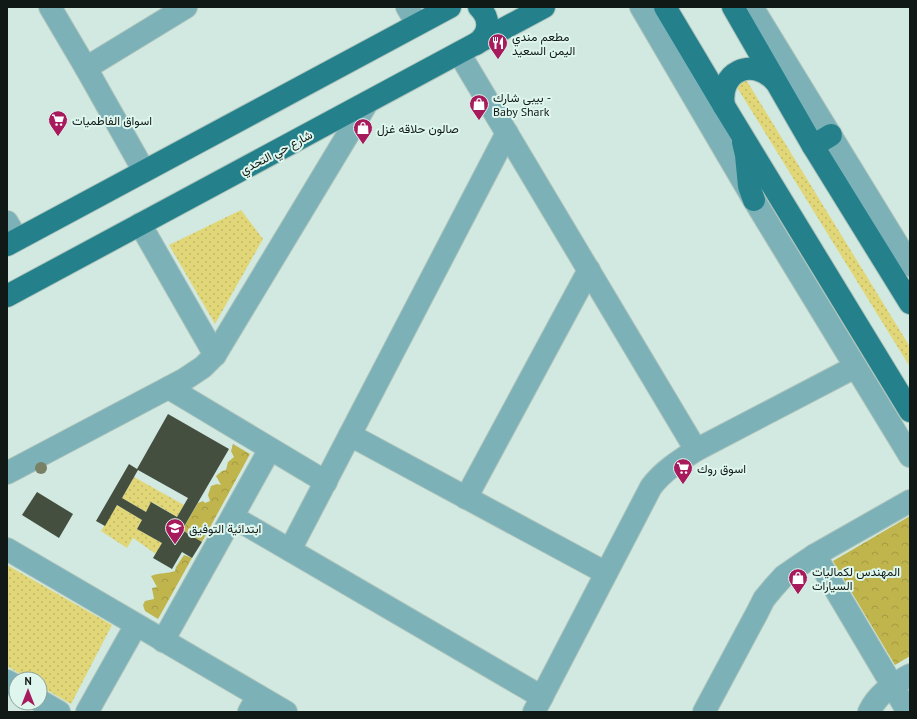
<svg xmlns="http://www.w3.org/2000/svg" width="917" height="719" viewBox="0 0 917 719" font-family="'PT Sans',Vazirmatn,sans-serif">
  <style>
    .green { fill: url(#green-dots) }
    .forest { fill: url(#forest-crowns) }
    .building { fill: #444f40; fill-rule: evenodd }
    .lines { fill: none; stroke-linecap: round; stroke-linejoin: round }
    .minor-casing { stroke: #aec4bc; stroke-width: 24 }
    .major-casing { stroke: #aec4bc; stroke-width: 24 }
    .minor { stroke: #7cb1b8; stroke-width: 22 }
    .major { stroke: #24818c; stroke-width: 22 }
    .tree { fill: #788065 }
    .labels { text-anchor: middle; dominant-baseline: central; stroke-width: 4; stroke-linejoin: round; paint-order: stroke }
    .poi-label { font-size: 12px; fill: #101916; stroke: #def6ed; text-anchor: start }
    .street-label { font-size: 12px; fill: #101916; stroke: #def6ed }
  </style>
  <defs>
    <pattern id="green-dots" width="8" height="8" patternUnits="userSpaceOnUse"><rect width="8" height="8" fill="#e2d778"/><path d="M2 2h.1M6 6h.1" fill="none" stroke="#c1b867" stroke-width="1.8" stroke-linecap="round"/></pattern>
    <pattern id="forest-crowns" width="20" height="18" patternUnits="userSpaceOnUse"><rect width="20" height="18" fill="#c0b44c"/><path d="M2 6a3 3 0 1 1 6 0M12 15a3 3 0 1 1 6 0" fill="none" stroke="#a49a42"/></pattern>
  </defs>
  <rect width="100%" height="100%" fill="#d1e9e0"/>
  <g class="green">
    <path d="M745 78 910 347V367L735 84Z"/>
    <path d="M241 210 263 239 215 324 169 245Z"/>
    <path d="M134 477 184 505 177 517 152 502 146 512 122 498Z"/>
    <path d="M117 505 142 520 137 529 162 543 156 554 133 538 127 548 101 531Z"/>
    <path d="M7 565 112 625 71 704 40 686V679H29L7 666Z"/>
  </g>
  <g class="forest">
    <path d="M233 444 250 454 202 542 182 530 198 503 203 501 205 503 210 501 208 495 211 486 217 484 221 485 216 476 222 471 226 470 228 462 234 457 231 451Z"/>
    <path d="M910 516V656L895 665 833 561Z"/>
    <path d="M184 555 192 558 158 619 145 611 143 605 145 601 154 599 152 588 157 587 151 576C161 572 167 574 175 571L176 567Z"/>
  </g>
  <g class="building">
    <path d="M168 414 229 449 182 530 202 542 192 558 182 552 172 569 153 558 162 543 137 529 142 520 117 505 105 526 96 521 129 464 137 469ZM138 470 188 498 177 517 151 502 146 512 122 498Z"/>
    <path d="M37 492 73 514 59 538 22 515Z"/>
  </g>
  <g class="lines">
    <g class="minor-casing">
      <g id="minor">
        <path d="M50 7 86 68 144 171"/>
        <path d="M407 7 417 24"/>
        <path d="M641 7 754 200 910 456"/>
        <path d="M752 7 910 265"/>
        <path d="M459 53 696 450"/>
        <path d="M86 68 186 7"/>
        <path d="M7 222 17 239"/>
        <path d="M140 224 215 355"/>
        <path d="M169 388 326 482"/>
        <path d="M350 435 606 573"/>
        <path d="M7 473 185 379 203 367 215 355 367 103"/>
        <path d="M466 498 589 270"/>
        <path d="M233 517 542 697"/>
        <path d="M7 549 286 712"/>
        <path d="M290 550 507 133"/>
        <path d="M815 555 908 712"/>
        <path d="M163 641 270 449"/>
        <path d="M7 681 16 686"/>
        <path d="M40 701 59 712"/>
        <path d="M87 712 136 625"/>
        <path d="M249 712 258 696"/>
        <path d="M534 712 651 487C663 471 679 461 696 450L855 367"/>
        <path d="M704 712 757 613 764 599 774 587 784 576 797 567 815 555 910 501"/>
        <path d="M869 712C878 693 893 685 910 675"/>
      </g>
    </g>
    <g class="major-casing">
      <g id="major">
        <path d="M665 7 724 106 910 411"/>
        <path d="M733 7 813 146 910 303"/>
        <path d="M476 44C490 34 491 19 479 7"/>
        <path d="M724 106C718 72 752 56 775 81"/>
        <path d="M743 142 746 155 749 186 754 200"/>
        <path d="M813 146 831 135"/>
        <path d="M7 245 450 7"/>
        <path d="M7 296 544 7"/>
      </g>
    </g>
    <use href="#minor" class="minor"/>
    <use href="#major" class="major"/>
  </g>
  <circle class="tree" cx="41" cy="468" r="6"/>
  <defs>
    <g id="restaurant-pin" transform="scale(1)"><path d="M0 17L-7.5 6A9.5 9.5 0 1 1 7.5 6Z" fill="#a71b5d" stroke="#def6ed"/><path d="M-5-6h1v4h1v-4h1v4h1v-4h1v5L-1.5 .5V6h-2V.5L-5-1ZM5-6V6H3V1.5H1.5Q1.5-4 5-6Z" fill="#fff"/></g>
    <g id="shop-pin" transform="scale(1)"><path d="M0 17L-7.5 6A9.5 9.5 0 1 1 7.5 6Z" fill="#a71b5d" stroke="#def6ed"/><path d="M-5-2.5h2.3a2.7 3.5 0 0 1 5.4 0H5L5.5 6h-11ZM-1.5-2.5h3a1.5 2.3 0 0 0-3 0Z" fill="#fff"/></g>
    <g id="supermarket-pin" transform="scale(1)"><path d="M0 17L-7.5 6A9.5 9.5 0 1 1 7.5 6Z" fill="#a71b5d" stroke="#def6ed"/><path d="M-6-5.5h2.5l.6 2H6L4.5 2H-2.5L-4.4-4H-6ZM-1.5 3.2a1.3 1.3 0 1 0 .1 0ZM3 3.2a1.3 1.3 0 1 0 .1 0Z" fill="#fff"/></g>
    <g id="school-pin" transform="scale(1)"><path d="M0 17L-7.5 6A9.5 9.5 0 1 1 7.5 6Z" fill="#a71b5d" stroke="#def6ed"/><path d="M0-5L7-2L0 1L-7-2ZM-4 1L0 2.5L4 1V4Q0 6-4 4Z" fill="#fff"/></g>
  </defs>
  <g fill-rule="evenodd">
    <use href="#restaurant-pin" x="498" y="43"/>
    <use href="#shop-pin" x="479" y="104"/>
    <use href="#supermarket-pin" x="58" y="120"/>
    <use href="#shop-pin" x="363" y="128"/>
    <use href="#supermarket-pin" x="683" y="468"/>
    <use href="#school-pin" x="175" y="528"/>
    <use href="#shop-pin" x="798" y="578"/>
  </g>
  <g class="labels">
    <g class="poi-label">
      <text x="512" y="36">مطعم مندي<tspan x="512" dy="14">اليمن السعيد</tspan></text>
      <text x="493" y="97">بيبي شارك -<tspan x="493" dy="14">Baby Shark</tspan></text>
      <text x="72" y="120">اسواق الفاطميات</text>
      <text x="377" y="128">صالون حلاقه غزل</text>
      <text x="697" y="468">اسوق روك</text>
      <text x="189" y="528">ابتدائية التوفيق</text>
      <text x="812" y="571">المهندس لكماليات<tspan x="812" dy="14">السيارات</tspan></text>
    </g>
    <g class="street-label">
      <text transform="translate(276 152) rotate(-28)">شارع حي التحدي</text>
    </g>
  </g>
  <rect width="917" height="719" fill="none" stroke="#101916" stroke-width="16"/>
  <g transform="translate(28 691)"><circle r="19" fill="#def6ed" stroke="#8c9e97"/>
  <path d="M0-3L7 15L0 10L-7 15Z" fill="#a71b5d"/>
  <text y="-6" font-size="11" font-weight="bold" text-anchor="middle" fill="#101916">N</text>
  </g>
</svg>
